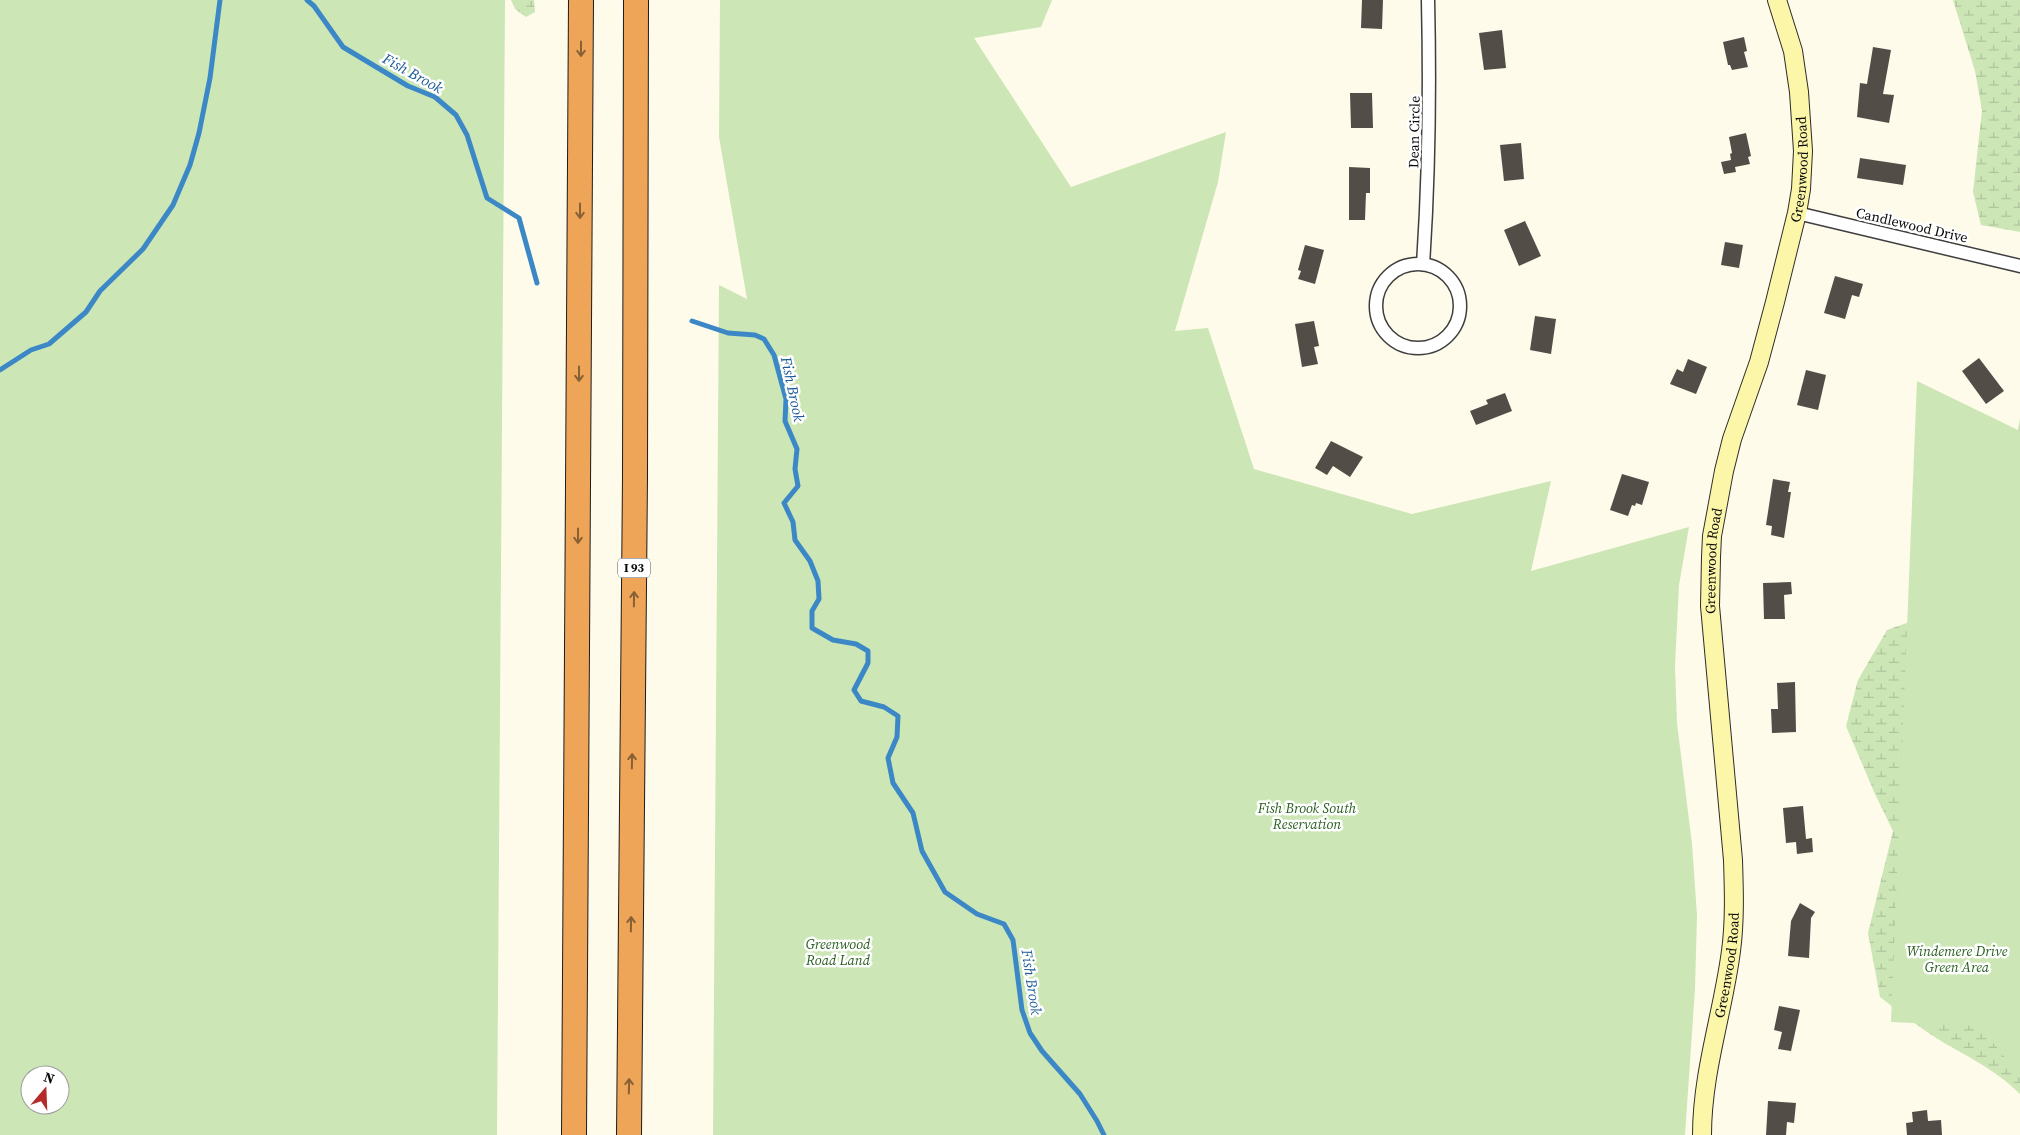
<svg xmlns="http://www.w3.org/2000/svg" width="2020" height="1135" viewBox="0 0 2020 1135" font-family="'Source Serif 4',serif">
  <style>
    .wetland { fill: url(#wetland-marsh) }
    .park { fill: #cce6b6; fill-rule: evenodd }
    .lines { fill: none; stroke-linecap: round; stroke-linejoin: round }
    .stream { stroke: #3c88c7; stroke-width: 5 }
    .building { fill: #534d48 }
    .street-casing { stroke: #3e3e3e; stroke-width: 15 }
    .secondary-casing { stroke: #2d2d2d; stroke-width: 20 }
    .highway-casing { stroke: #1c1c1c; stroke-width: 26 }
    .street { stroke: #fff; stroke-width: 12 }
    .secondary { stroke: #fcf7a8; stroke-width: 18 }
    .highway { stroke: #eea558; stroke-width: 24 }
    .oneway { stroke: #886035 }
    .labels { text-anchor: middle; dominant-baseline: central; stroke-width: 5; stroke-linejoin: round; paint-order: stroke }
    .shield { fill: #fff; stroke: #545454; stroke-width: 1 }
    .shield-label { font-size: 12px; font-weight: bold; fill: #0b0b0b }
    .street-label { font-size: 14px; fill: #0b0b0b; stroke: #fff }
    .park-label { font-size: 14px; font-style: italic; fill: #295f1f; stroke: #fff }
    .water-label { font-size: 15px; font-style: italic; fill: #1b5a97; stroke: #fff }
  </style>
  <defs>
    <pattern id="wetland-marsh" width="20" height="14" patternUnits="userSpaceOnUse" patternTransform="scale(1.25)"><rect width="20" height="14" fill="#cce6b6"/><path d="M1 5h8M5 5V1M11 12h8M15 12V8" fill="none" stroke="#aec49b"/></pattern>
  </defs>
  <rect width="100%" height="100%" fill="#fefbea"/>
  <g class="wetland">
    <path d="M511 0H534L535 12 526 17 515 9Z"/>
    <path d="M1953 0H2020V232L1981 225 1973 192 1982 110 1975 71Z"/>
    <path d="M2020 418V1094C1992 1066 1962 1055 1930 1034 1912 1022 1896 1009 1880 997L1868 933 1893 831 1875 794 1846 726 1858 680 1887 630 1929 615 2013 459Z"/>
  </g>
  <g class="park">
    <path d="M0 0H505L497 1135H0ZM30 1075H60V1105H30Z"/>
    <path d="M720 0H1052L1041 27 974 38 1071 187 1226 132 1218 182 1175 331 1208 328 1254 469 1412 514 1551 481 1531 571 1689 527 1679 585 1675 666 1677 723 1692 844 1697 915 1695 989 1685 1135H713L719 285 747 299 719 137Z"/>
    <path d="M1917 381 2020 431V1075L1979 1026 1891 1022Z"/>
  </g>
  <g class="lines">
    <g class="stream">
      <path d="M307 0 314 6 343 47 408 86 435 97 456 115 467 135 487 198 519 218 537 283"/>
      <path d="M692 321 728 333 755 335 764 339 774 355 786 399 785 421 797 449 795 469 798 486 784 503 793 522 795 540 810 561 818 581 819 599 812 611V628L833 640 856 644 868 651V663L854 690 861 701 884 707 898 716 897 737 888 758 893 783 913 813 922 851 945 892 977 914 1004 924 1013 940 1022 1010 1030 1033 1042 1051 1080 1094 1097 1121 1104 1135"/>
      <path d="M0 370 31 350 49 344 86 312 100 291 143 249 173 205 190 165 199 133 210 78 220 0"/>
    </g>
  </g>
  <g class="building">
    <path d="M1362 0H1383L1382 29 1361 28Z"/>
    <path d="M1502 30 1506 68 1484 70 1479 33Z"/>
    <path d="M1744 37 1747 51 1744 52 1748 67 1732 70 1730 65H1728L1723 42Z"/>
    <path d="M1873 47 1891 50 1883 94 1894 95 1889 123 1857 117 1860 83 1867 84Z"/>
    <path d="M1350 93H1372L1373 128H1351Z"/>
    <path d="M1746 133 1751 156 1748 157 1750 164 1735 167 1736 172 1724 174 1721 162 1731 160 1730 154 1732 153 1729 137Z"/>
    <path d="M1521 143 1524 179 1504 181 1500 145Z"/>
    <path d="M1860 158 1906 165 1903 185 1857 178Z"/>
    <path d="M1349 167 1370 168V193H1366L1365 220H1349Z"/>
    <path d="M1525 221 1541 256 1519 266 1504 230Z"/>
    <path d="M1725 242 1743 245 1739 268 1721 265Z"/>
    <path d="M1305 245 1324 250 1315 284 1298 279 1301 271 1298 270Z"/>
    <path d="M1835 276 1863 284 1859 297 1852 295 1845 319 1824 313Z"/>
    <path d="M1535 316 1556 319 1551 354 1530 350Z"/>
    <path d="M1314 321 1319 346 1314 347 1318 364 1302 367 1295 324Z"/>
    <path d="M1979 358 2004 391 1986 404 1962 371Z"/>
    <path d="M1688 359 1707 367 1696 394 1670 384 1677 369 1683 372Z"/>
    <path d="M1806 370 1826 375 1818 410 1797 405Z"/>
    <path d="M1505 393 1512 411 1476 425 1470 411 1488 404 1486 400Z"/>
    <path d="M1331 441 1363 457 1350 477 1333 466 1327 475 1315 468Z"/>
    <path d="M1622 474 1649 482 1642 505 1636 503 1635 506 1632 505 1628 516 1610 510Z"/>
    <path d="M1773 479 1790 482 1788 492H1791L1784 538 1771 535 1772 526 1766 525Z"/>
    <path d="M1791 582 1792 594 1784 595 1785 619H1764L1763 583Z"/>
    <path d="M1795 682 1796 732 1772 733 1771 709H1778L1777 683Z"/>
    <path d="M1803 806 1806 839 1812 838 1813 852 1797 854 1796 842 1786 843 1783 808Z"/>
    <path d="M1800 903 1815 912 1811 918 1809 958 1788 956 1791 921Z"/>
    <path d="M1779 1006 1800 1010 1791 1051 1778 1049 1782 1032 1774 1030Z"/>
    <path d="M1768 1101 1796 1103 1794 1123 1787 1122 1786 1135H1766Z"/>
    <path d="M1927 1110 1928 1121 1941 1120 1942 1135H1907L1906 1123 1913 1122 1912 1112Z"/>
  </g>
  <g class="lines">
    <g class="street-casing">
      <g id="street">
        <path d="M1797 213 2020 266"/>
        <path d="M1423 264C1429 176 1430 88 1428 0"/>
        <circle cx="1418" cy="306" r="42"/>
      </g>
    </g>
    <g class="secondary-casing">
      <g id="secondary">
        <path id="s1" d="M1702 1135C1702 1072 1723 1013 1731 951 1735 921 1734 890 1733 860L1710 606 1711 557 1712 536 1724 471 1732 439 1759 362 1775 302 1797 213 1801 189 1803 151 1799 92 1793 51 1777 0"/>
      </g>
    </g>
    <g class="highway-casing">
      <g id="highway">
        <path d="M574 1135 581 0"/>
        <path d="M629 1135 635 477 636 0"/>
      </g>
    </g>
    <use href="#street" class="street"/>
    <use href="#secondary" class="secondary"/>
    <use href="#highway" class="highway"/>
  </g>
  <defs><path id="oneway-shaft" d="M-6 0H5M1.5-3L5.5 0L1.5 3" fill="none" stroke-width="1.6" stroke-linecap="round" stroke-linejoin="round" transform="scale(1.25)"/></defs>
  <g class="oneway">
    <use href="#oneway-shaft" transform="translate(581 49) rotate(90)"/>
    <use href="#oneway-shaft" transform="translate(580 211) rotate(90)"/>
    <use href="#oneway-shaft" transform="translate(579 374) rotate(90)"/>
    <use href="#oneway-shaft" transform="translate(578 536) rotate(90)"/>
    <use href="#oneway-shaft" transform="translate(634 599) rotate(-89)"/>
    <use href="#oneway-shaft" transform="translate(632 761) rotate(-89)"/>
    <use href="#oneway-shaft" transform="translate(631 924) rotate(-89)"/>
    <use href="#oneway-shaft" transform="translate(629 1086) rotate(-89)"/>
  </g>
  <g class="labels">
    <rect class="shield" x="618" y="558.5" width="32" height="19" rx="4"/>
    <g class="shield-label">
      <text x="634" y="568">I 93</text>
    </g>
    <g class="street-label">
      <text transform="translate(1414 132) rotate(-89)">Dean Circle</text>
      <text stroke="none"><textPath href="#s1" startOffset="981">Greenwood Road</textPath></text>
      <text transform="translate(1912 225) rotate(13)">Candlewood Drive</text>
      <text stroke="none"><textPath href="#s1" startOffset="578">Greenwood Road</textPath></text>
      <text stroke="none"><textPath href="#s1" startOffset="172">Greenwood Road</textPath></text>
    </g>
    <g class="park-label">
      <text x="1307" y="808">Fish Brook South<tspan x="1307" dy="16">Reservation</tspan></text>
      <text x="838" y="944">Greenwood<tspan x="838" dy="16">Road Land</tspan></text>
      <text x="1957" y="951">Windemere Drive<tspan x="1957" dy="16">Green Area</tspan></text>
    </g>
    <g class="water-label">
      <text transform="translate(413 73) rotate(29)">Fish Brook</text>
      <text transform="translate(793 389) rotate(78)">Fish Brook</text>
      <text transform="translate(1032 982) rotate(81)">Fish Brook</text>
    </g>
  </g>
  <g transform="translate(45 1090) rotate(19)"><circle r="24" fill="#ffffff" stroke="#9d9d9d"/>
  <path d="M0-4L9 19L0 12L-9 19Z" fill="#b52b2a"/>
  <text y="-8" font-size="14" font-weight="bold" text-anchor="middle" fill="#0b0b0b">N</text>
  </g>
</svg>
